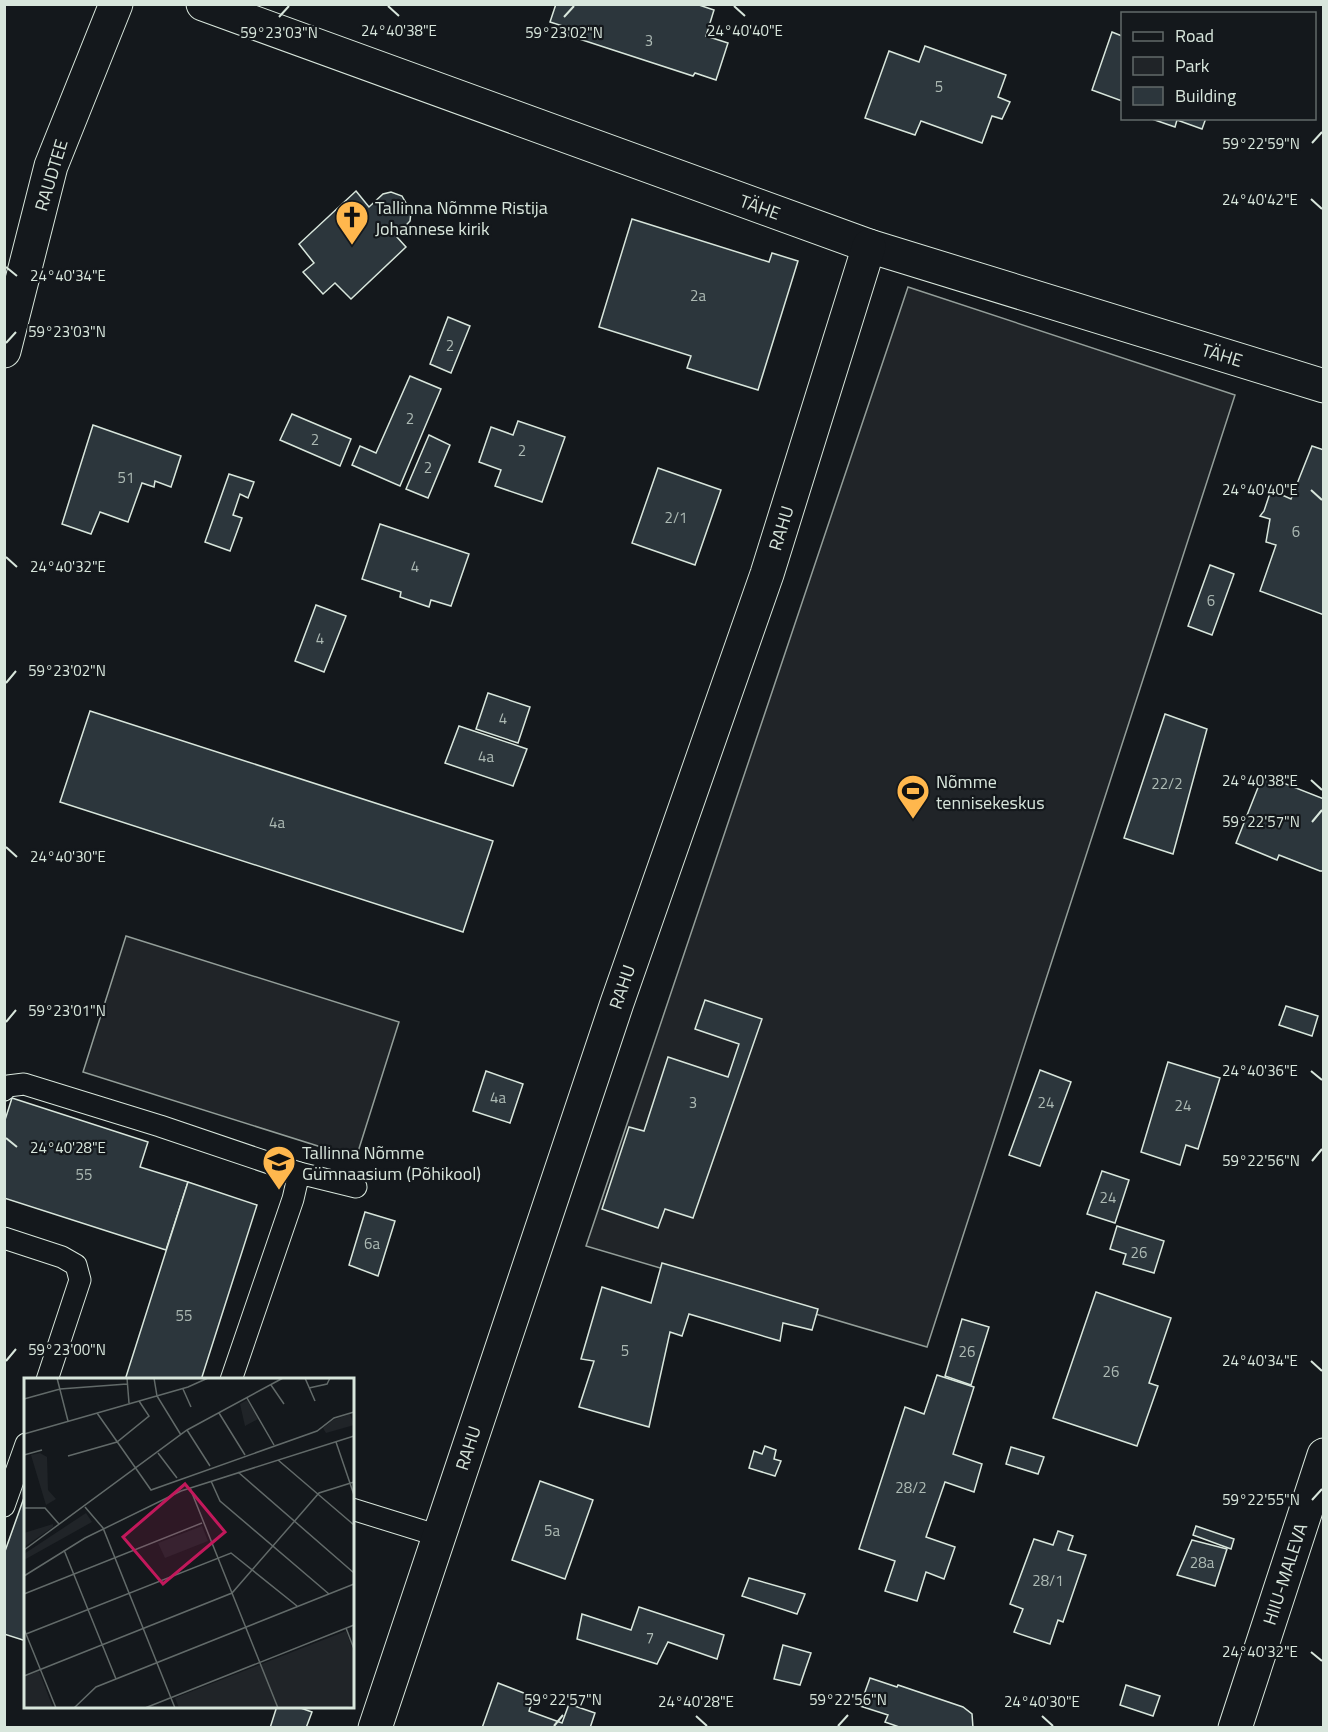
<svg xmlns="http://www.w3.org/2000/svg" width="1328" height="1732" viewBox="0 0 1328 1732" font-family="'Titillium Web',sans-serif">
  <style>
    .green { fill: #202428; stroke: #939e99; stroke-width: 1.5 }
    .building { fill: #2c363c; stroke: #d8e6dc; stroke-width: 1.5 }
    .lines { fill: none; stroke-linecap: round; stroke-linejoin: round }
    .service-casing { stroke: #d8e6dc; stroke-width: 23 }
    .minor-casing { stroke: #d8e6dc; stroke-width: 35 }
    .tertiary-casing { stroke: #d8e6dc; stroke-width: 35 }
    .service { stroke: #14181c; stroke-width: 21 }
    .minor { stroke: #14181c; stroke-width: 33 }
    .tertiary { stroke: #14181c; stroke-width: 33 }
    .ticks { fill: none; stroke: #d8e6dc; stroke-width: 2 }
    .labels { text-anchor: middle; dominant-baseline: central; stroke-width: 4.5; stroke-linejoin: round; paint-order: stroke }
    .number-label { font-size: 15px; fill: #adbab4 }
    .street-label { font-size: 18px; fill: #d8e6dc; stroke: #14181c }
    .poi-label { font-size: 18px; fill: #d8e6dc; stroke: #14181c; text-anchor: start }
    .inset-road { fill: none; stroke: #626a69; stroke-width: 1.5 }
    .view { fill: #c2185b; fill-opacity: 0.15; stroke: #c2185b; stroke-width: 3 }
    .inset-edge { fill: none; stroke: #d8e6dc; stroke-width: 3 }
    .ticks-label { font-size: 15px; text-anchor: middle; fill: #d8e6dc; stroke: #14181c; stroke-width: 4.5; stroke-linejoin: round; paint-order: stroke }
  </style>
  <rect width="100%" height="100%" fill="#14181c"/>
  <g class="green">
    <path d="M908 287 1235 395 927 1347 586 1246Z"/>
    <path d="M126 936 399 1022 356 1158 83 1072Z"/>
  </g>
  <g class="building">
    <path d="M556 4H696L714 10 706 36 728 43 716 80 695 73 693 76 567 35 569 28 550 22Z"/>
    <path d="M1112 32 1122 36V101L1092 90Z"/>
    <path d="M925 46 1006 75 998 97 1010 102 1002 119 992 116 982 143 921 121 915 135 865 118 889 51 919 62Z"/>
    <path d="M1149 118H1206L1202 129 1177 120 1175 127Z"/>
    <path d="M356 191 369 207 383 194 391 192 402 196 411 212 410 221 396 236 406 247 351 299 335 283 323 294 303 272 314 263 299 244Z"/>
    <path d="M632 219 769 262 772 253 798 261 758 390 687 368 691 356 599 327Z"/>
    <path d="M448 317 470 326 451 373 430 364Z"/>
    <path d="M410 376 441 389 400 486 352 465 360 446 376 453Z"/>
    <path d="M292 414 351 439 340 466 280 440Z"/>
    <path d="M518 421 565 437 542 502 495 486 501 470 479 462 491 427 513 435Z"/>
    <path d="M93 425 181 456 171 487 155 481 154 487 142 483 128 522 100 512 91 534 62 524Z"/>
    <path d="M429 435 450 445 428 498 406 489Z"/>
    <path d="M1312 446 1324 450V615L1260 591 1276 545 1266 542 1270 519 1260 516 1264 511 1271 490 1291 499Z"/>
    <path d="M658 468 721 490 695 565 632 543Z"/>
    <path d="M229 474 254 482 248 498 240 494 233 515 242 518 230 551 205 542Z"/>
    <path d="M380 524 469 554 451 606 431 600 429 607 400 597 401 592 362 579Z"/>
    <path d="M1210 565 1234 574 1212 635 1188 626Z"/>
    <path d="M316 605 346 616 324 672 295 661Z"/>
    <path d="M488 693 530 707 518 743 476 729Z"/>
    <path d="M90 711 493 841 463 932 60 802Z"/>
    <path d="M1165 714 1207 729 1173 854 1124 838Z"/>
    <path d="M459 726 527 749 513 786 445 763Z"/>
    <path d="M1263 775 1324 799V871H1320L1279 855 1277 860 1236 843Z"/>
    <path d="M705 1000 762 1019 693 1218 665 1209 658 1228 602 1209 629 1127 644 1131 668 1057 728 1077 739 1044 695 1029Z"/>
    <path d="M1286 1006 1318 1016 1312 1036 1279 1025Z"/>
    <path d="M1168 1062 1220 1078 1198 1149 1186 1145 1180 1165 1141 1152Z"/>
    <path d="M1040 1070 1071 1082 1040 1166 1009 1155Z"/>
    <path d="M486 1071 523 1084 510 1123 473 1111Z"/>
    <path d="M12 1098 148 1142 140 1167 188 1182 166 1250 4 1198V1123Z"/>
    <path d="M1102 1171 1129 1180 1115 1223 1087 1214Z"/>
    <path d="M188 1182 257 1205 201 1380H125Z"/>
    <path d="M365 1212 395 1221 378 1276 349 1265Z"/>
    <path d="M1117 1226 1164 1241 1154 1273 1123 1264 1126 1254 1110 1249Z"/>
    <path d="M662 1263 818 1309 812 1330 783 1323 780 1341 689 1314 682 1336 670 1332 649 1427 579 1407 594 1361 581 1359 602 1287 651 1303Z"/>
    <path d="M1096 1292 1171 1318 1149 1383 1158 1386 1137 1446 1053 1418Z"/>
    <path d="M962 1319 989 1327 971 1385 945 1376Z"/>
    <path d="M937 1375 974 1387 953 1454 982 1464 974 1492 945 1482 926 1537 955 1547 944 1579 926 1572 917 1601 885 1591 895 1561 859 1549 905 1407 924 1414Z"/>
    <path d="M765 1446 776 1450 774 1459 781 1461 775 1476 749 1468 754 1451 762 1454Z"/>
    <path d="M1011 1447 1044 1457 1038 1474 1006 1464Z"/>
    <path d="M540 1481 593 1500 565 1579 512 1560Z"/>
    <path d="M26 1492V1641L4 1634V1554Z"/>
    <path d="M1196 1526 1234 1539 1231 1549 1193 1535Z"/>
    <path d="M1058 1531 1073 1536 1068 1550 1086 1555 1063 1622 1058 1620 1050 1644 1014 1632 1023 1609 1010 1604 1034 1539 1053 1545Z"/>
    <path d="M1192 1540 1227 1549 1215 1586 1177 1575Z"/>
    <path d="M749 1578 805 1594 797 1614 742 1596Z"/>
    <path d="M639 1607 724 1635 717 1659 668 1642 657 1664 577 1639 582 1614 631 1630Z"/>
    <path d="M783 1645 811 1653 800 1685 774 1679Z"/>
    <path d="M870 1678 897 1687 898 1685 963 1707 972 1714 973 1728H902L885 1722 888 1715 860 1706Z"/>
    <path d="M498 1683 534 1697 529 1711 562 1723 569 1704 595 1713 590 1728H482Z"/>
    <path d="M1126 1685 1160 1696 1153 1716 1120 1705Z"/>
    <path d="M277 1706H295L312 1712 306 1728H270Z"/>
  </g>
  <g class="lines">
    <g class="service-casing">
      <g id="service">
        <path d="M4 1090 8 1086 24 1084 160 1126 299 1173"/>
        <path d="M4 1238 62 1257 76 1265 80 1280 47 1380"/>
        <path d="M231 1380 293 1199 299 1173 356 1187"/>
        <path d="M4 1506 26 1444"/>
        <path d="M352 1509 439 1536"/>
      </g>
    </g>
    <g class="minor-casing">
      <g id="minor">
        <path d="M203 4 869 246 1324 386"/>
        <path d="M375 1728 617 1003 767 574 869 246"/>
        <path d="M1235 1728 1324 1455"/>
      </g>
    </g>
    <g class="tertiary-casing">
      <path id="tertiary" d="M4 351 51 166 116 4"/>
    </g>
    <use href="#service" class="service"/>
    <use href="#minor" class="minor"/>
    <use href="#tertiary" class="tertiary"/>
  </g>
  <path class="ticks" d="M388 6 399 16M734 6 745 16M279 17 289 6M564 17 574 6M1312 143 1322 132M1311 199 1322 209M6 267 17 276M6 343 16 332M1311 490 1322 500M6 557 17 567M6 683 16 671M1311 780 1322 790M1312 822 1322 810M6 847 17 857M6 1022 16 1010M1311 1071 1322 1080M6 1138 17 1147M1312 1161 1322 1149M6 1361 16 1349M1311 1361 1322 1371M1312 1500 1322 1489M1311 1652 1322 1661M696 1716 707 1726M1042 1716 1053 1726M554 1726 563 1715M838 1726 848 1715"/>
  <defs>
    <g id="church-pin" transform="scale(1.725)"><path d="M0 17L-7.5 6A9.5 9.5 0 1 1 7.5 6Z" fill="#ffb74d" stroke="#14181c"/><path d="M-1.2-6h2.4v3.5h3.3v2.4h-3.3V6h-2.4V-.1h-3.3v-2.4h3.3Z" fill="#111"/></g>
    <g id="stadium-pin" transform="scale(1.725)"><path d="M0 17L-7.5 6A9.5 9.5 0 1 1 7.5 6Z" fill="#ffb74d" stroke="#14181c"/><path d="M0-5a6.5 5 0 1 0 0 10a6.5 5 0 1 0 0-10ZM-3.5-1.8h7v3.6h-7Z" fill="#111"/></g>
    <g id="school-pin" transform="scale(1.725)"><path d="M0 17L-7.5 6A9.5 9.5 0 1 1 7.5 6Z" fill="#ffb74d" stroke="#14181c"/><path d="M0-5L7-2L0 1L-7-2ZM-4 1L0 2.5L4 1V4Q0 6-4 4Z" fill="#111"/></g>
  </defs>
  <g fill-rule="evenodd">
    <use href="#church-pin" x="352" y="217"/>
    <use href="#stadium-pin" x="913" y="791"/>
    <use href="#school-pin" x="279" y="1162"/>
  </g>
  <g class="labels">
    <g class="number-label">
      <text x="649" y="40">3</text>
      <text x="939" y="86">5</text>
      <text x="698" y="295">2a</text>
      <text x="450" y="345">2</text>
      <text x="410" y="418">2</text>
      <text x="315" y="439">2</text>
      <text x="522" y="450">2</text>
      <text x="428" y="467">2</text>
      <text x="126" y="477">51</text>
      <text x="676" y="517">2/1</text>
      <text x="1296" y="531">6</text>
      <text x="415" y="566">4</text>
      <text x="1211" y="600">6</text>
      <text x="320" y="638">4</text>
      <text x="503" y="718">4</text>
      <text x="486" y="756">4a</text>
      <text x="1167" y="783">22/2</text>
      <text x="277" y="822">4a</text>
      <text x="498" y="1097">4a</text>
      <text x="693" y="1102">3</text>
      <text x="1046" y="1102">24</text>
      <text x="1183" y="1105">24</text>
      <text x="84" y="1174">55</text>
      <text x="1108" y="1197">24</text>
      <text x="372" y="1243">6a</text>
      <text x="1139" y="1252">26</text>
      <text x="184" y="1315">55</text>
      <text x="625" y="1350">5</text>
      <text x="967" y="1351">26</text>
      <text x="1111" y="1371">26</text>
      <text x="911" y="1487">28/2</text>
      <text x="552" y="1530">5a</text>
      <text x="1202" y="1562">28a</text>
      <text x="1048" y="1580">28/1</text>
      <text x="650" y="1637">7</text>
    </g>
    <g class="street-label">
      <text transform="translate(51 175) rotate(-73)">RAUDTEE</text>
      <text transform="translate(760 207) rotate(20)">TÄHE</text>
      <text transform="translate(1222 355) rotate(17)">TÄHE</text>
      <text transform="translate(781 528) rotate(-73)">RAHU</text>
      <text transform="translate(622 987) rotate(-71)">RAHU</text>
      <text transform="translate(468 1448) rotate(-72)">RAHU</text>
      <text transform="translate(1285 1574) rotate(-72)">HIIU-MALEVA</text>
    </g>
    <g class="poi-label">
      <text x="375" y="207">Tallinna Nõmme Ristija<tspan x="375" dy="21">Johannese kirik</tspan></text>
      <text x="936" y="781">Nõmme<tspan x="936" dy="21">tennisekeskus</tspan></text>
      <text x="302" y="1152">Tallinna Nõmme<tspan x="302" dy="21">Gümnaasium (Põhikool)</tspan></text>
    </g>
  </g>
  <g transform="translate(24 1378)">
    <rect width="330" height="330" fill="#14181c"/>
    <path d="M223 22 234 41 221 48 216 26ZM326 36 330 47 302 55 299 50 309 42ZM16 75 23 79 24 112 32 121 22 127 7 77ZM62 135 68 144 0 182V176ZM29 146V149L0 169V155ZM178 148 184 163 141 180 134 165ZM322 253 330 275V326L322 330H155L151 320ZM15 293 29 330H0V299Z" fill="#202428"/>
    <path class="inset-road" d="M33 0 44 43M103 0 105 25M130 0 133 18 157 57M281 0 291 23M247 7 260 26M285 10 303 6 306 0M159 11 167 29M223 20 250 67M0 21 36 11 103 6M73 35 127 112 293 53 310 40 330 34M195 35 221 77M163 52 186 88M0 56 164 9 184 0M312 64 330 117M134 75 153 100M0 77 18 72M44 78 93 64 125 38 115 23M254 82 330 147M214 94 330 195M187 103 196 123 305 216M166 110 254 330M61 129 79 150 151 330M0 130H21L35 146M0 172 163 52 259 0M40 172 92 301M0 198 61 160 157 113 330 58M0 216 178 145M322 250 330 271M0 251 32 330M2 256 207 175 273 228M0 298 208 215 295 115 330 104M50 330 72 309 330 206M121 330 330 247"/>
    <path class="view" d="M161 106 201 154 139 206 99 159Z"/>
    <rect width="330" height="330" class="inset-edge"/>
  </g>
  <g class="ticks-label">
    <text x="399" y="36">24°40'38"E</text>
    <text x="745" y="36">24°40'40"E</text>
    <text x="279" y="38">59°23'03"N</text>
    <text x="564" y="38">59°23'02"N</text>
    <text x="1261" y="149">59°22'59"N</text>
    <text x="1260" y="205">24°40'42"E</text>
    <text x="68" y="281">24°40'34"E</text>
    <text x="67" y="337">59°23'03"N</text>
    <text x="1260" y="495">24°40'40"E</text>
    <text x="68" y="572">24°40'32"E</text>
    <text x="67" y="676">59°23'02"N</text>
    <text x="1260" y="786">24°40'38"E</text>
    <text x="1261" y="827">59°22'57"N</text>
    <text x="68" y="862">24°40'30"E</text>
    <text x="67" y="1016">59°23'01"N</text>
    <text x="1260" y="1076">24°40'36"E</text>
    <text x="68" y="1153">24°40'28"E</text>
    <text x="1261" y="1166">59°22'56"N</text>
    <text x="67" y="1355">59°23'00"N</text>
    <text x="1260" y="1366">24°40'34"E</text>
    <text x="1261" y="1505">59°22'55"N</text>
    <text x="1260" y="1657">24°40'32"E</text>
    <text x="563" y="1705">59°22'57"N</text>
    <text x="848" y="1705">59°22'56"N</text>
    <text x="696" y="1707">24°40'28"E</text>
    <text x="1042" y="1707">24°40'30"E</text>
  </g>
  <rect width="1328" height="1732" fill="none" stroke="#d8e6dc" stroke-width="12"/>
  <rect x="1121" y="12" width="195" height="108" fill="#14181c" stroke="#626a69" stroke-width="1.5"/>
  <rect x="1133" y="32" width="30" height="9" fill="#14181c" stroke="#626a69" stroke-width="1.5"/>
  <text x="1175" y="42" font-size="18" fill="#d8e6dc">Road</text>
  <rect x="1133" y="57" width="30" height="18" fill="#202428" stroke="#626a69" stroke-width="1.5"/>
  <text x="1175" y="72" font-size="18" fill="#d8e6dc">Park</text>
  <rect x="1133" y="87" width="30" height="18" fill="#2c363c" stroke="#626a69" stroke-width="1.5"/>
  <text x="1175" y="102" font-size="18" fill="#d8e6dc">Building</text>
</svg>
